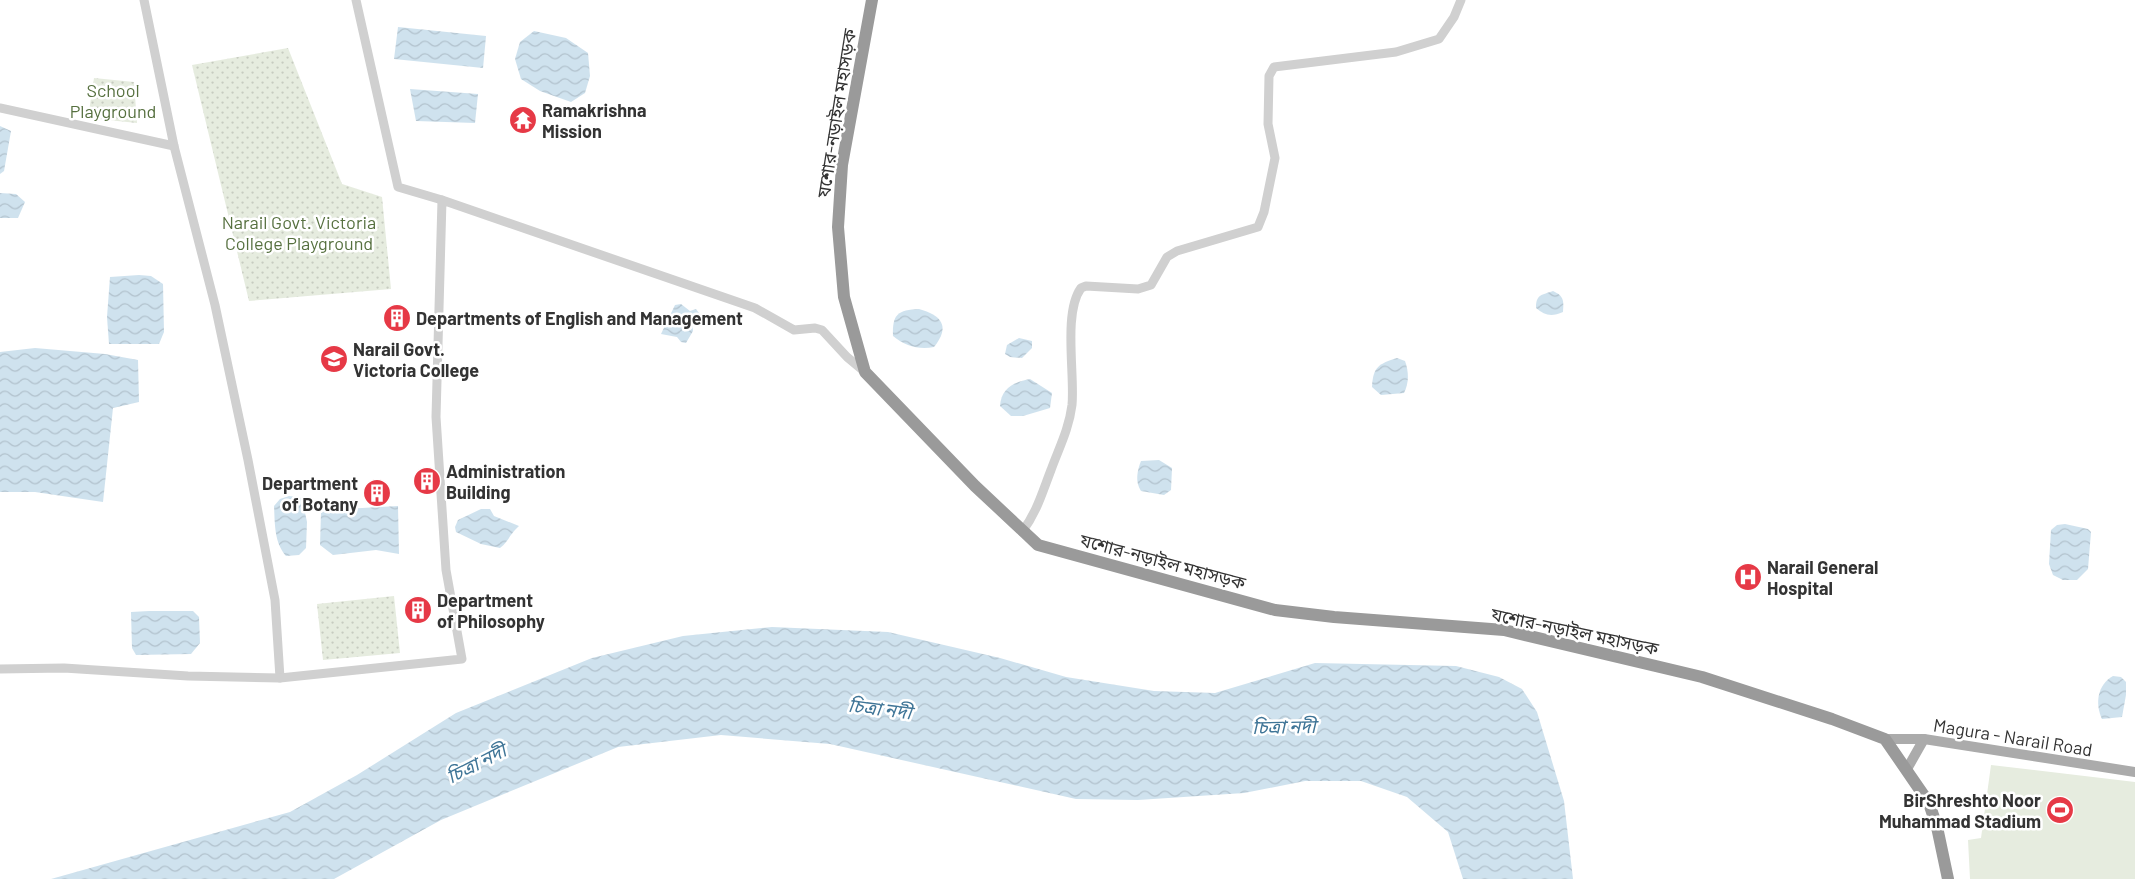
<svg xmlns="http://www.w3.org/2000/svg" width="2135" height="879" viewBox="0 0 2135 879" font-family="Barlow,'Noto Sans Bengali',sans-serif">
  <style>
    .park { fill: url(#park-dots) }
    .garden { fill: #e6ecdf }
    .water { fill: url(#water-waves) }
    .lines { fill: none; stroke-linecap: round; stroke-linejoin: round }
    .minor { stroke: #d0d0d0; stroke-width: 9 }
    .major { stroke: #ababab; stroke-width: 10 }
    .highway { stroke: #9a9a9a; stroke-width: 12 }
    .labels { text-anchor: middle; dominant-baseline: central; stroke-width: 5; stroke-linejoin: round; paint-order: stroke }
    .park-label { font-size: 18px; fill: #56703f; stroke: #fff }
    .poi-label { font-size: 18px; font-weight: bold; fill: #333; stroke: #fff; text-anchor: start }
    .street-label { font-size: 18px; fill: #333; stroke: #fff }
    .water-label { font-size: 19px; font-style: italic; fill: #3f7597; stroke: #fff }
  </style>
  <defs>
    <pattern id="park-dots" width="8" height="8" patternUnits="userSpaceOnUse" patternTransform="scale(1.25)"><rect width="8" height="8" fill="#e6ecdf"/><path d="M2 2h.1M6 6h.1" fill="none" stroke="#c6cbc0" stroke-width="1.8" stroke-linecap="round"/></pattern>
    <pattern id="water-waves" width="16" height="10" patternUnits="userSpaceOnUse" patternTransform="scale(1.25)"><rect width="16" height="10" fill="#cfe2ee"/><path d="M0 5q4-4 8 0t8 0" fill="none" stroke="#b2c2cd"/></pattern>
  </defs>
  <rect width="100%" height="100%" fill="#fff"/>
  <g class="park">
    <path d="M288 48 342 184 382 197 391 289 249 301 192 65Z"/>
    <path d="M94 78 134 82 137 123 88 118Z"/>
    <path d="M394 596 400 653 323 660 317 604Z"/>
  </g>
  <path class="garden" d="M1991 765 2135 782V879H1970L1968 840 1981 838Z"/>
  <g class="water">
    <path d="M398 27 486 36 483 68 394 59Z"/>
    <path d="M534 31 566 38 588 53 590 76 585 93 571 102 540 91 521 79 515 59 520 42Z"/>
    <path d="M410 89 478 94 475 123 416 121Z"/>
    <path d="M0 126 11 131 4 171 0 174Z"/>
    <path d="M0 193 16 194 25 202 18 218H0Z"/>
    <path d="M139 275 151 276 163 284 164 332 159 344H109L107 317 110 277Z"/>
    <path d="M1553 291C1564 296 1564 301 1563 312 1552 317 1545 316 1536 308 1536 294 1542 295 1553 291Z"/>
    <path d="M681 304 690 311 696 309 699 313 692 320 693 331 686 343 681 342 677 337 661 334 675 305Z"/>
    <path d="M919 309C941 315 951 326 934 347 919 350 905 346 893 336 892 314 898 310 919 309Z"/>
    <path d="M1019 338 1032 341V348L1022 358 1010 357 1005 354 1007 345Z"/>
    <path d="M35 348 105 354 138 360 139 402 113 408 103 502 35 492H0V352Z"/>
    <path d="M1397 358 1405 361C1409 372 1409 383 1404 393L1381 395 1372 387C1373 366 1379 364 1397 358Z"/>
    <path d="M1030 379 1052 393 1050 408 1023 416H1011L1000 406C1001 388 1014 382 1030 379Z"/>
    <path d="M1159 460 1172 468 1171 490 1164 495 1141 491C1135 482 1137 471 1141 461Z"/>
    <path d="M289 496 302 498 307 522 306 548 299 555 286 556C274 542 275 524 274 506L280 499Z"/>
    <path d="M398 506 399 554 376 550 333 555 320 545 321 513 326 510Z"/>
    <path d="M481 509H490L494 516 519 526C509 535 509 541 500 548L481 544 456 532 455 527 458 520Z"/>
    <path d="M2065 524 2088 529 2091 532 2088 569 2077 580H2063L2053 575 2049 564 2051 530 2057 525Z"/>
    <path d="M149 611H193L199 617 200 643 191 654 136 655 132 648 131 612Z"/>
    <path d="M772 627 888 632 1000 658 1066 677 1154 691 1215 693 1315 663 1456 666 1499 677 1522 689 1537 712 1564 801 1573 879H1463L1448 832 1407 797 1361 781H1305L1244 793 1138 800 1076 799 830 744 721 735 618 747 441 820 334 879H51L290 812 357 775 456 713 592 658 683 636Z"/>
    <path d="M2113 676 2121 677 2126 682V695L2122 717 2102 719C2095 704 2097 685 2113 676Z"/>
  </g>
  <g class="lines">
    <g class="minor">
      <path d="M144 0 174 146 215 305 248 460 275 600 280 678"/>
      <path d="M356 0 398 187 442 200"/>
      <path d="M0 108 174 146"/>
      <path d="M1022 532C1037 512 1042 493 1051 470 1059 448 1069 429 1072 405 1075 374 1063 313 1081 288L1086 286 1138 289 1151 285 1167 257 1177 251 1258 227 1264 212 1275 158 1268 124 1269 76 1274 67 1396 52 1439 39 1454 17 1461 0"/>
      <path d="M0 669 64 668 188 676 280 678 462 659 446 570 436 417 442 200 755 308 794 330 815 328 822 330 847 357 865 372"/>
    </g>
    <g class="major">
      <path d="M1885 739H1924L2135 772"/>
      <path d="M1907 769 1924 739"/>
    </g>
    <path class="highway" d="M872 0 842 165 838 227 844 297 865 372 975 486 1038 545 1275 610 1334 617 1504 630 1702 677 1832 719 1885 739 1929 803 1937 827 1948 879"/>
  </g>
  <defs>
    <g id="temple-disc" transform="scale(1.4375)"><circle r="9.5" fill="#e63946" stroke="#fff"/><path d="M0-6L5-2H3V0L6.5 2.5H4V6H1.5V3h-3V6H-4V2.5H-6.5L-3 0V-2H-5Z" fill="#fff"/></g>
    <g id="building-disc" transform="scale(1.4375)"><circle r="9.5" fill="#e63946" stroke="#fff"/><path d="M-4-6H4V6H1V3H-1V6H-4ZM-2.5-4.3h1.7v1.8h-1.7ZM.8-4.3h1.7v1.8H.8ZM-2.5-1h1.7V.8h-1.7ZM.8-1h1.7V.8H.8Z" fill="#fff"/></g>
    <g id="university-disc" transform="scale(1.4375)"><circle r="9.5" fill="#e63946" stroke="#fff"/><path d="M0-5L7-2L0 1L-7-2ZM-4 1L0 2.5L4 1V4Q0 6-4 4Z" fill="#fff"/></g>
    <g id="hospital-disc" transform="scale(1.4375)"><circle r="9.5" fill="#e63946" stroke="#fff"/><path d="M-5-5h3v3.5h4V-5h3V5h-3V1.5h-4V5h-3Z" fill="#fff"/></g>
    <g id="stadium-disc" transform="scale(1.4375)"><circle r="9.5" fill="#e63946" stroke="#fff"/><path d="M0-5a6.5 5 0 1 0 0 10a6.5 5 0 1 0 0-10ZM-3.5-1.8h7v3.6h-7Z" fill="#fff"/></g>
  </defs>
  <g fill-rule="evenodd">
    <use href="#temple-disc" x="523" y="120"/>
    <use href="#building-disc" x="397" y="318"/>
    <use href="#university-disc" x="334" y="359"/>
    <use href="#building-disc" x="427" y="481"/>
    <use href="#building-disc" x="377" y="493"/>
    <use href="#hospital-disc" x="1748" y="577"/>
    <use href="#building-disc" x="418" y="610"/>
    <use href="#stadium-disc" x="2060" y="810"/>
  </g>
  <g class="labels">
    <g class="park-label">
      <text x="113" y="90">School<tspan x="113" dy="21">Playground</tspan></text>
      <text x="299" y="222">Narail Govt. Victoria<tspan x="299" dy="21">College Playground</tspan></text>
    </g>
    <g class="poi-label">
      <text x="542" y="110">Ramakrishna<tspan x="542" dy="21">Mission</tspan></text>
      <text x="416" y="318">Departments of English and Management</text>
      <text x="353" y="349">Narail Govt.<tspan x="353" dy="21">Victoria College</tspan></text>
      <text x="446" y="471">Administration<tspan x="446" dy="21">Building</tspan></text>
      <text x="358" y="483" text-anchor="end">Department<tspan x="358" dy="21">of Botany</tspan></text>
      <text x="1767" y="567">Narail General<tspan x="1767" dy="21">Hospital</tspan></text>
      <text x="437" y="600">Department<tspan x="437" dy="21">of Philosophy</tspan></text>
      <text x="2041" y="800" text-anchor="end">BirShreshto Noor<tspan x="2041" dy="21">Muhammad Stadium</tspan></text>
    </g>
    <g class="street-label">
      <text transform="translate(836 113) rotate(-81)">যশোর-নড়াইল মহাসড়ক</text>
      <text transform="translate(1163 561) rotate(15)">যশোর-নড়াইল মহাসড়ক</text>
      <text transform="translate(1575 631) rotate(12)">যশোর-নড়াইল মহাসড়ক</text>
      <text transform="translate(2013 737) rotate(9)">Magura - Narail Road</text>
    </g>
    <g class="water-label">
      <text transform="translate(880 708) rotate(7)">চিত্রা নদী</text>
      <text transform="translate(1284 726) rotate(-1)">চিত্রা নদী</text>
      <text transform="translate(476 763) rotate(-27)">চিত্রা নদী</text>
    </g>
  </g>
</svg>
